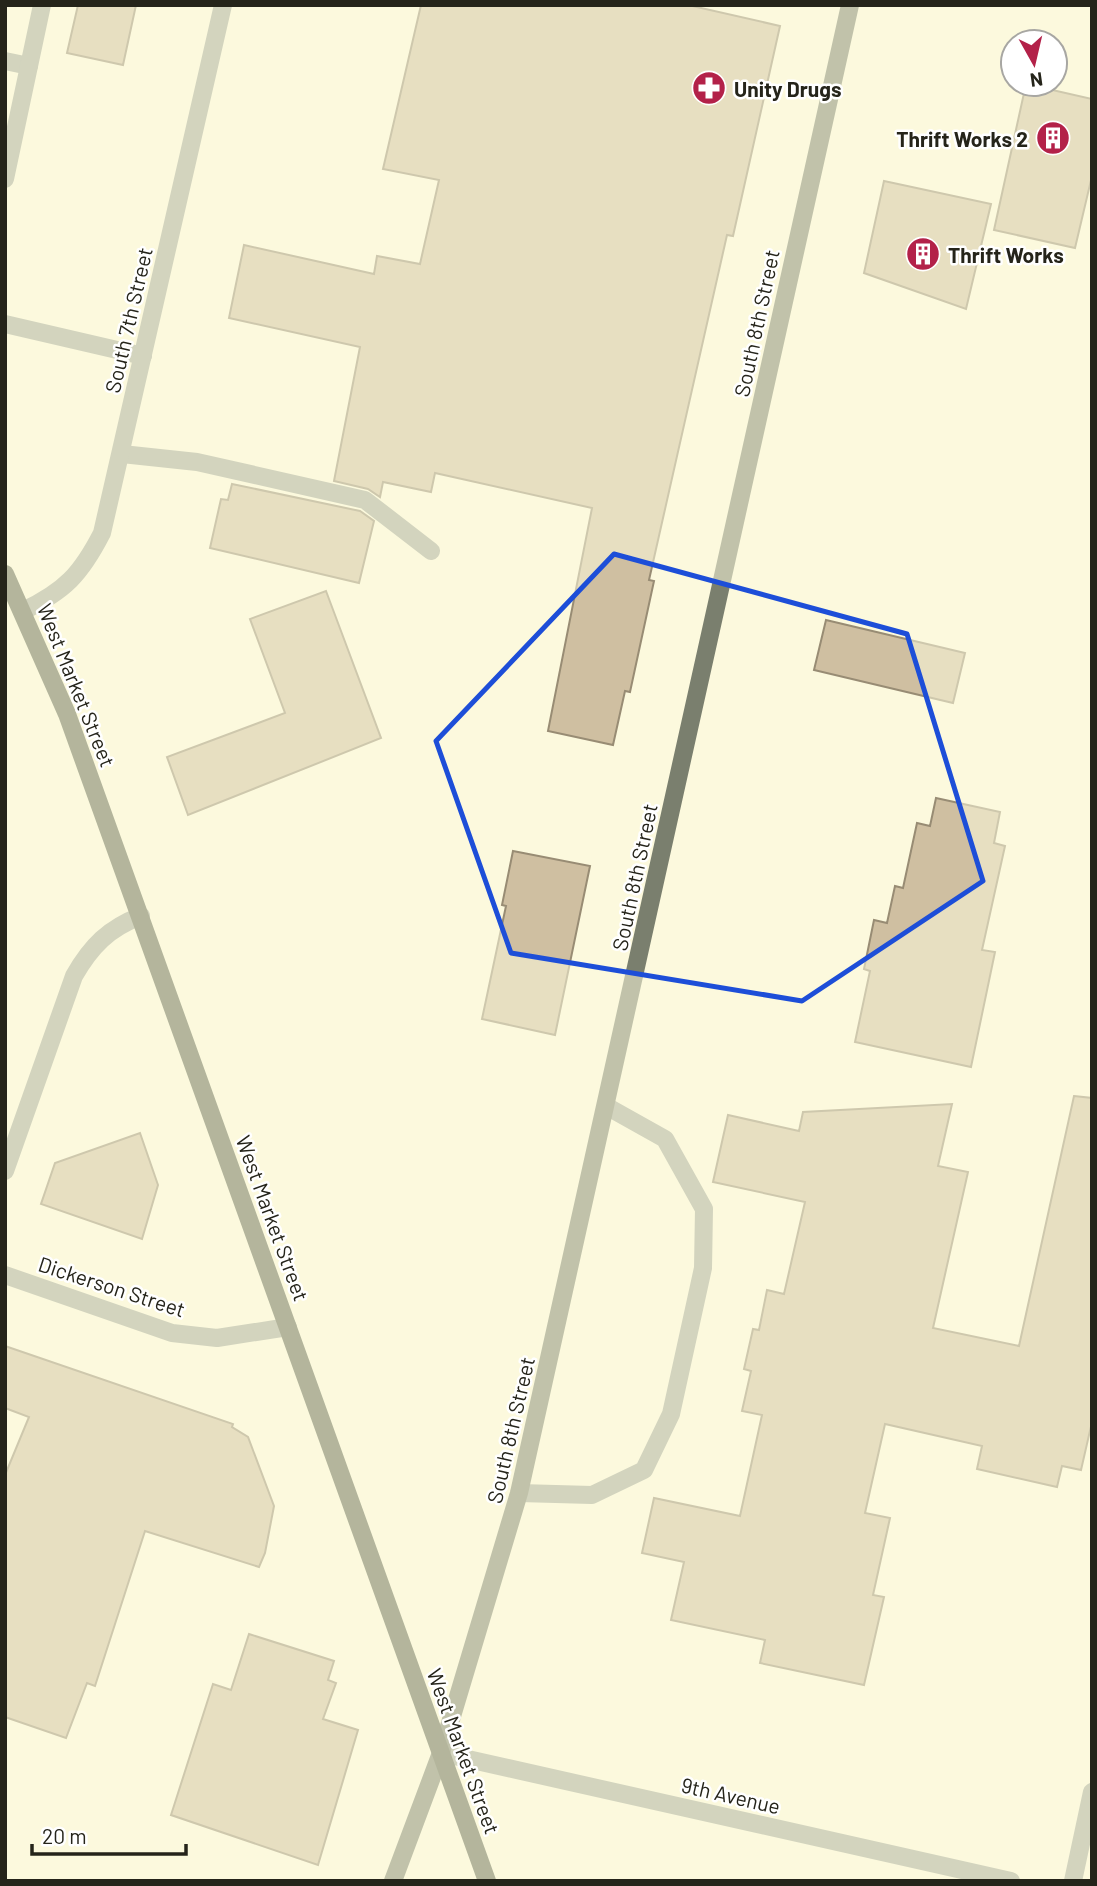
<svg xmlns="http://www.w3.org/2000/svg" width="1097" height="1886" viewBox="0 0 1097 1886" font-family="Barlow,sans-serif">
  <style>
    .building { fill: #cfbfa1; stroke: #988c74; stroke-width: 2 }
    .lines { fill: none; stroke-linecap: round; stroke-linejoin: round }
    .lane { stroke: #a2a69a; stroke-width: 18 }
    .street { stroke: #a2a69a; stroke-width: 18 }
    .secondary { stroke: #7a7f6e; stroke-width: 18 }
    .primary { stroke: #5d634f; stroke-width: 18 }
    .marked { fill: none; stroke: #1d4ed8; stroke-width: 5; stroke-linejoin: round }
    .labels { text-anchor: middle; dominant-baseline: central; stroke-width: 5; stroke-linejoin: round; paint-order: stroke }
    .poi-label { font-size: 21px; font-weight: bold; fill: #25241a; stroke: #fff; text-anchor: start }
    .street-label { font-size: 21px; fill: #25241a; stroke: #fff }
  </style>
  <rect width="100%" height="100%" fill="#fcf9dd"/>
  <g class="building">
    <path d="M78 5H136L123 65 67 53Z"/>
    <path d="M421 5H688L780 26 733 236 727 235 649 580 654 581 630 692 625 691 613 745 548 731 592 508 435 473 431 492 383 482 380 497 368 489 334 481 360 347 229 318 244 245 374 274 377 256 420 264 439 180 383 169Z"/>
    <path d="M1026 84 1092 99V176L1075 248 994 230Z"/>
    <path d="M884 181 991 204 966 309 864 273Z"/>
    <path d="M232 484 360 511 374 521 359 583 210 548 221 499 228 500Z"/>
    <path d="M326 591 381 738 188 815 167 757 285 713 250 619Z"/>
    <path d="M826 620 965 653 953 703 814 670Z"/>
    <path d="M936 798 1000 812 994 843 1005 846 982 950 995 952 971 1067 855 1042 870 971 864 969 874 920 887 923 895 886 903 888 917 823 930 826Z"/>
    <path d="M513 851 590 866 555 1035 482 1019 506 906 502 905Z"/>
    <path d="M1074 1096 1092 1098V1422L1081 1470 1062 1466 1057 1487 977 1469 982 1446 885 1424 865 1513 890 1518 873 1595 884 1597 864 1685 760 1663 765 1640 671 1620 684 1562 642 1553 654 1498 740 1516 762 1415 742 1411 751 1371 744 1369 753 1329 759 1330 767 1290 784 1294 805 1202 713 1182 728 1115 799 1131 803 1112 952 1104 938 1166 968 1172 933 1328 1019 1346Z"/>
    <path d="M140 1133 158 1185 142 1239 41 1204 55 1163Z"/>
    <path d="M5 1346 233 1424 232 1427 248 1437 274 1506 265 1553 259 1567 145 1531 95 1686 87 1683 66 1738 5 1717V1475L29 1417 5 1408Z"/>
    <path d="M249 1634 334 1661 328 1680 336 1683 323 1719 358 1730 318 1865 171 1815 213 1684 231 1690Z"/>
  </g>
  <g class="lines">
    <g class="lane">
      <path d="M5 61 29 66"/>
      <path d="M5 179 42 5"/>
      <path d="M5 324 143 356"/>
      <path d="M122 454 197 462 365 500 431 551"/>
      <path d="M519 1493 592 1495 644 1470 671 1414 703 1268 704 1209 665 1139 606 1106"/>
    </g>
    <g class="street">
      <path d="M23 611C65 591 81 574 102 533L223 5"/>
      <path d="M5 1171 74 976C91 946 109 928 141 916"/>
      <path d="M5 1275 172 1333 217 1338 288 1327"/>
      <path d="M441 1753 1011 1881"/>
      <path d="M1073 1881 1092 1792"/>
    </g>
    <path class="secondary" d="M393 1881 441 1753 519 1493 850 5"/>
    <path class="primary" d="M5 574 67 714 487 1881"/>
  </g>
  <path d="M0 0H1097V1886H0ZM614 554 907 634 983 881 802 1001 511 953 436 741Z" fill="#fcf9dd" fill-opacity=".55" fill-rule="evenodd"/>
  <path class="marked" d="M614 554 907 634 983 881 802 1001 511 953 436 741Z"/>
  <defs>
    <g id="pharmacy-disc" transform="scale(1.75)"><circle r="9.5" fill="#b32149" stroke="#fff"/><path d="M-2-6h4v4h4v4h-4v4h-4v-4h-4v-4h4Z" fill="#fff"/></g>
    <g id="building-disc" transform="scale(1.75)"><circle r="9.5" fill="#b32149" stroke="#fff"/><path d="M-4-6H4V6H1V3H-1V6H-4ZM-2.5-4.3h1.7v1.8h-1.7ZM.8-4.3h1.7v1.8H.8ZM-2.5-1h1.7V.8h-1.7ZM.8-1h1.7V.8H.8Z" fill="#fff"/></g>
  </defs>
  <g fill-rule="evenodd">
    <use href="#pharmacy-disc" x="709" y="88"/>
    <use href="#building-disc" x="1053" y="138"/>
    <use href="#building-disc" x="923" y="254"/>
  </g>
  <g class="labels">
    <g class="poi-label">
      <text x="734" y="88">Unity Drugs</text>
      <text x="1028" y="138" text-anchor="end">Thrift Works 2</text>
      <text x="948" y="254">Thrift Works</text>
    </g>
    <g class="street-label">
      <text transform="translate(128 320) rotate(-77)">South 7th Street</text>
      <text transform="translate(756 323) rotate(-78)">South 8th Street</text>
      <text transform="translate(77 685) rotate(68)">West Market Street</text>
      <text transform="translate(634 877) rotate(-78)">South 8th Street</text>
      <text transform="translate(273 1218) rotate(70)">West Market Street</text>
      <text transform="translate(112 1286) rotate(18)">Dickerson Street</text>
      <text transform="translate(510 1430) rotate(-77)">South 8th Street</text>
      <text transform="translate(464 1751) rotate(70)">West Market Street</text>
      <text transform="translate(731 1795) rotate(13)">9th Avenue</text>
    </g>
  </g>
  <rect width="1097" height="1886" fill="none" stroke="#25241a" stroke-width="14"/>
  <g transform="translate(1034 63) rotate(172)"><circle r="33" fill="#ffffff" stroke="#a8a7a3" stroke-width="2"/>
  <path d="M0-5L12 26L0 18L-12 26Z" fill="#b32149"/>
  <text y="-10" font-size="19" font-weight="bold" text-anchor="middle" fill="#25241a">N</text>
  </g>
  <path d="M32 1844v10h154v-10" fill="none" stroke="#25241a" stroke-width="3.5"/>
  <text x="42" y="1844" font-size="21" fill="#25241a" stroke="#ffffff" stroke-width="5" paint-order="stroke">20 m</text>
</svg>
